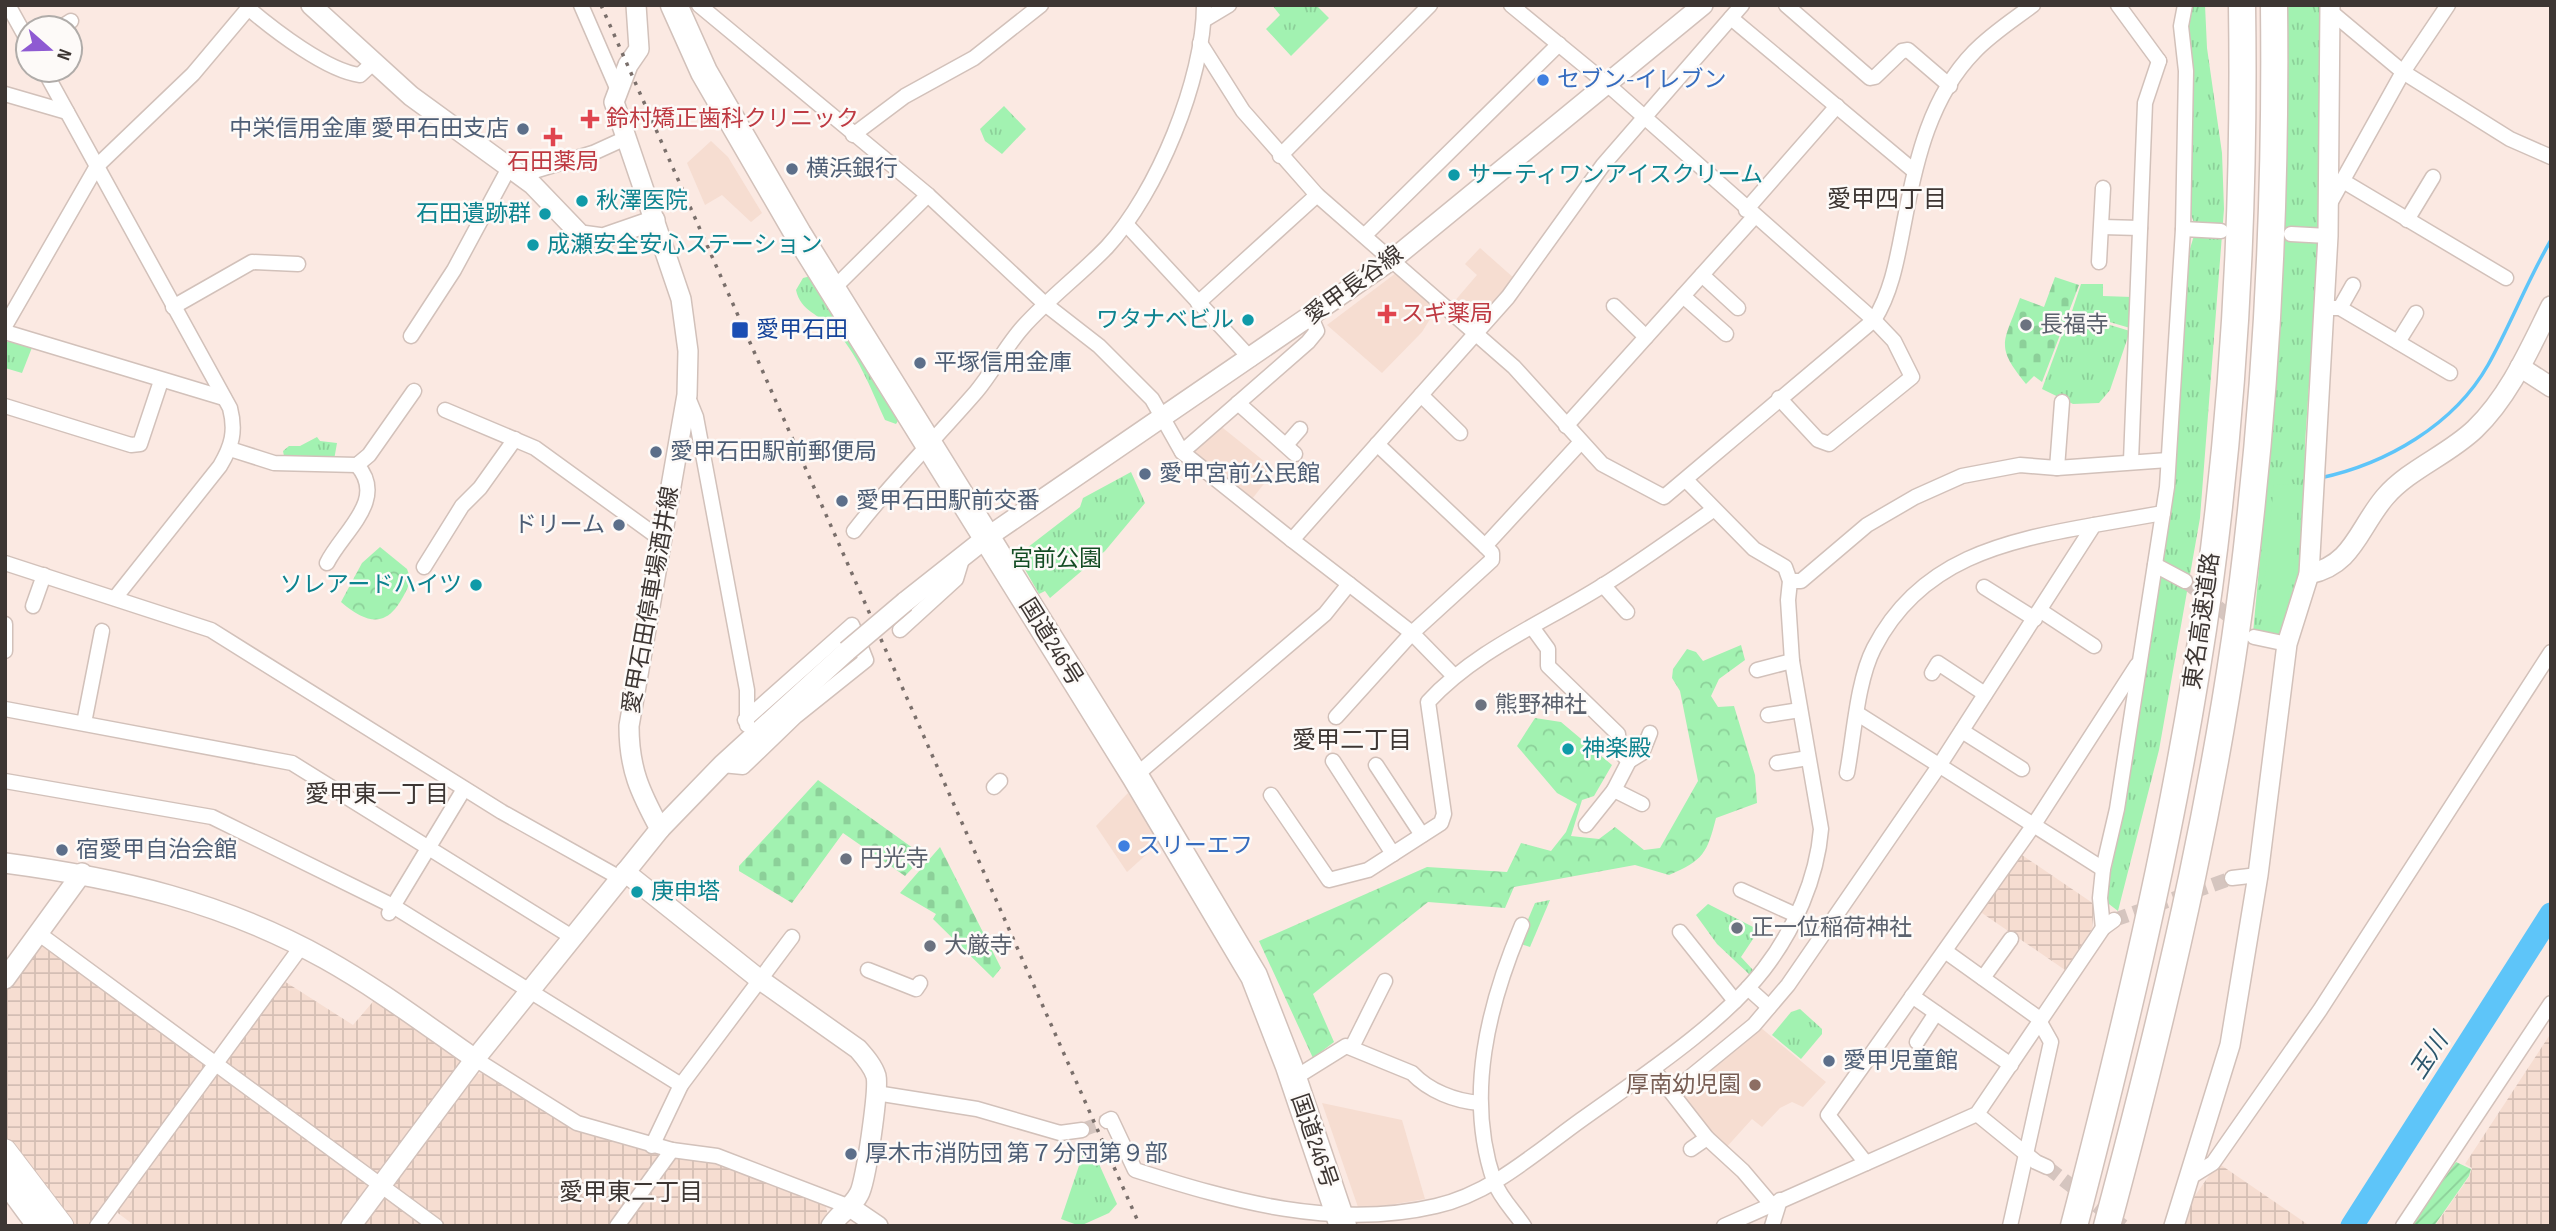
<svg xmlns="http://www.w3.org/2000/svg" width="2556" height="1231" viewBox="0 0 2556 1231" font-family="'Sofia Sans Condensed','Noto Sans JP',sans-serif">
  <style>
    .built { fill: #f6ddd1 }
    .industrial { fill: url(#industrial-grid) }
    .grass { fill: url(#grass-tufts) }
    .forest { fill: url(#forest-crowns) }
    .cemetery { fill: url(#cemetery-stones) }
    .garden { fill: url(#garden-furrows) }
    .pitch { fill: #a2f2b1 }
    .lines { fill: none; stroke-linecap: round; stroke-linejoin: round }
    .stream { stroke: #5ec5f9; stroke-width: 3.5 }
    .river { stroke: #5ec5f9; stroke-width: 23 }
    .street-tunnel { stroke: #d5c5bf; stroke-width: 14; stroke-dasharray: 14 7; stroke-linecap: butt }
    .street-casing { stroke: #d2c1ba; stroke-width: 17 }
    .secondary-casing { stroke: #d2c1ba; stroke-width: 22 }
    .primary-casing { stroke: #d2c1ba; stroke-width: 25 }
    .highway-casing { stroke: #d2c1ba; stroke-width: 29 }
    .street { stroke: #fff; stroke-width: 14 }
    .secondary { stroke: #fff; stroke-width: 19 }
    .primary { stroke: #fff; stroke-width: 23 }
    .highway { stroke: #fff; stroke-width: 26 }
    .rail { stroke: #7a6f6b; stroke-width: 3.5; stroke-dasharray: 3.5 7; stroke-linecap: butt }
    .secondary-bridge-casing { stroke: #d2c1ba; stroke-width: 22; stroke-linecap: butt }
    .secondary-bridge { stroke: #fff; stroke-width: 19 }
    .shop-dot { fill: #3f7fe0; stroke: #fdfaf8; stroke-width: 2.5 }
    .health-dot { fill: #e0444e; stroke: #fdfaf8; stroke-width: 2.5 }
    .service-dot { fill: #5c6f8a; stroke: #fdfaf8; stroke-width: 2.5 }
    .culture-dot { fill: #0f9aa8; stroke: #fdfaf8; stroke-width: 2.5 }
    .worship-dot { fill: #6b7280; stroke: #fdfaf8; stroke-width: 2.5 }
    .transit-dot { fill: #1a4fb4; stroke: #fdfaf8; stroke-width: 2.5 }
    .education-dot { fill: #8d6e63; stroke: #fdfaf8; stroke-width: 2.5 }
    .labels { text-anchor: middle; dominant-baseline: central; stroke-width: 5; stroke-linejoin: round; paint-order: stroke }
    .shop-label { font-size: 23px; fill: #366cbe; stroke: #fdfaf8; text-anchor: start }
    .health-label { font-size: 23px; fill: #be3a42; stroke: #fdfaf8; text-anchor: start }
    .service-label { font-size: 23px; fill: #4e5e75; stroke: #fdfaf8; text-anchor: start }
    .culture-label { font-size: 23px; fill: #0d838f; stroke: #fdfaf8; text-anchor: start }
    .street-label { font-size: 23px; fill: #3d3633; stroke: #fdfaf8 }
    .worship-label { font-size: 23px; fill: #5b616d; stroke: #fdfaf8; text-anchor: start }
    .transit-label { font-size: 23px; fill: #164399; stroke: #fdfaf8; text-anchor: start }
    .park-label { font-size: 23px; fill: #144d24; stroke: #fdfaf8 }
    .education-label { font-size: 23px; fill: #785e54; stroke: #fdfaf8; text-anchor: end }
    .neighbourhood-label { font-size: 24px; fill: #3d3633; stroke: #fdfaf8 }
    .water-label { font-size: 24px; font-style: italic; fill: #2b566c; stroke: #fdfaf8 }
  </style>
  <defs>
    <pattern id="industrial-grid" width="8" height="8" patternUnits="userSpaceOnUse" patternTransform="scale(1.75)"><rect width="8" height="8" fill="#f6ddd1"/><path d="M0 4h8M4 0v8" fill="none" stroke="#d4beb4"/></pattern>
    <pattern id="grass-tufts" width="24" height="20" patternUnits="userSpaceOnUse" patternTransform="scale(1.75)"><rect width="24" height="20" fill="#a2f2b1"/><path d="M3 7l-1-3M5 7V3M7 7l1-3M15 17l-1-3M17 17v-4M19 17l1-3" fill="none" stroke="#8cd099"/></pattern>
    <pattern id="forest-crowns" width="20" height="18" patternUnits="userSpaceOnUse" patternTransform="scale(1.75)"><rect width="20" height="18" fill="#a2f2b1"/><path d="M2 6a3 3 0 1 1 6 0M12 15a3 3 0 1 1 6 0" fill="none" stroke="#8cd099"/></pattern>
    <pattern id="cemetery-stones" width="16" height="16" patternUnits="userSpaceOnUse" patternTransform="scale(1.75)"><rect width="16" height="16" fill="#a2f2b1"/><path d="M2 7V4a2 2 0 0 1 4 0v3zM10 15v-3a2 2 0 0 1 4 0v3z" fill="#8cd099"/></pattern>
    <pattern id="garden-furrows" width="10" height="10" patternUnits="userSpaceOnUse" patternTransform="scale(1.75)"><rect width="10" height="10" fill="#a2f2b1"/><path d="M-1 1l2-2M0 10L10 0M9 11l2-2" fill="none" stroke="#8cd099"/></pattern>
  </defs>
  <rect width="100%" height="100%" fill="#fbe9e2"/>
  <g class="built">
    <path d="M711 141 728 157 762 213 751 222 722 195 705 205 687 163Z"/>
    <path d="M1480 248 1515 279 1483 318 1474 322 1453 303 1477 275 1465 264Z"/>
    <path d="M1400 270 1440 303 1422 332 1382 373 1327 325Z"/>
    <path d="M1218 424 1275 470 1252 499 1193 453V447Z"/>
    <path d="M1128 793 1159 843 1127 872 1096 826Z"/>
    <path d="M1760 1027 1826 1082 1803 1107 1792 1102 1780 1108 1762 1127 1752 1119 1724 1150 1681 1096 1683 1089Z"/>
    <path d="M1322 1103 1402 1120 1425 1199 1359 1210Z"/>
  </g>
  <g class="industrial">
    <path d="M2019 853 2094 904 2092 929 2065 970 1979 911Z"/>
    <path d="M38 941 217 1069 284 981 353 1025 377 997 477 1074 484 1073 558 1120 637 1148 711 1159 825 1203 829 1220 825 1226H135L106 1204 92 1224 74 1225 5 1138V987Z"/>
    <path d="M2551 1033V1226H2435L2469 1177 2472 1168 2465 1164Z"/>
    <path d="M2218 1163 2310 1226H2184L2194 1197Z"/>
  </g>
  <g class="grass">
    <path d="M1272 5H1316L1329 18 1291 56 1266 29 1280 15Z"/>
    <path d="M2191 5H2205L2207 48 2222 153 2224 209 2200 518 2159 750 2118 911 2105 901 2124 807 2185 265 2196 229 2191 214 2192 65 2184 26Z"/>
    <path d="M2288 5H2322L2323 220 2313 232 2319 241 2305 443 2304 569 2283 635 2253 633 2268 472 2283 242Z"/>
    <path d="M1004 106 1026 129 1002 154 985 141 980 129Z"/>
    <path d="M811 276 900 418 896 424 885 420C871 389 857 352 833 328 819 314 801 312 796 290L803 278Z"/>
    <path d="M2081 284H2103V296L2132 297 2130 328 2072 311Z"/>
    <path d="M2070 313 2130 331 2110 390 2099 403 2073 404 2042 389Z"/>
    <path d="M14 338 33 345 22 373 5 368V343Z"/>
    <path d="M317 437 320 441 337 443 334 460 284 456 283 451 289 446H300Z"/>
    <path d="M1131 472 1145 503 1105 551 1050 598 1045 591 1039 594 1023 566 1026 559 1023 551 1080 507 1083 498Z"/>
    <path d="M1550 900 1530 947 1518 943 1535 903Z"/>
    <path d="M1708 904 1759 930 1741 957 1753 970 1750 975 1717 944 1696 915Z"/>
    <path d="M1800 1009 1822 1029V1034L1801 1059 1772 1035 1791 1012Z"/>
    <path d="M1084 1151 1094 1153 1117 1204 1109 1213 1080 1226 1061 1219Z"/>
  </g>
  <g class="forest">
    <path d="M380 547 407 569 411 580C394 621 377 633 341 602L362 563Z"/>
    <path d="M1741 645 1745 660 1719 679 1711 696 1718 707 1734 706 1755 775 1757 803 1716 818C1707 853 1704 860 1669 875L1635 865 1514 887 1505 908 1428 902 1313 994 1334 1042 1313 1058 1259 941 1427 867 1507 872 1521 843 1551 851 1566 832 1577 804 1557 793 1517 746 1535 718 1561 722 1612 765 1594 796 1582 800 1571 836 1599 839 1615 827 1644 850 1660 848 1698 781 1680 691 1672 678 1673 669 1687 649 1696 652 1703 661Z"/>
  </g>
  <g class="cemetery">
    <path d="M2055 277 2079 285 2042 382 2034 376 2026 384C1994 345 2004 343 2020 298L2044 307Z"/>
    <path d="M818 780 924 856 905 876 843 833 792 903 739 871V866Z"/>
    <path d="M940 847 1001 968 993 978 933 919 936 914 900 893Z"/>
  </g>
  <path class="garden" d="M2456 1162 2471 1169 2469 1176 2434 1226H2410Z"/>
  <path class="pitch" d="M2297 484V550L2285 617 2261 616 2274 485Z"/>
  <g class="lines">
    <path class="stream" d="M2320 478C2386 464 2454 425 2488 365 2511 324 2527 281 2551 240"/>
    <path class="river" d="M2352 1226 2551 914"/>
    <g class="street-tunnel">
      <path d="M2185 581 2240 625"/>
      <path d="M2114 920 2232 878"/>
      <path d="M1082 1130 1107 1121"/>
      <path d="M2047 1167 2123 1226"/>
    </g>
    <g class="street-casing">
      <g id="street">
        <path d="M8 5 28 41"/>
        <path d="M581 5 617 88"/>
        <path d="M699 5 928 195 1045 304 1099 346 1152 399 1182 452 1292 540"/>
        <path d="M1511 5 1607 84 1874 320 1894 341 1912 377 1829 444 1818 440 1779 398"/>
        <path d="M1786 5 1870 78 1875 77 1902 51 1908 50 1950 86"/>
        <path d="M2118 5 2159 61"/>
        <path d="M248 8C274 30 327 71 360 75L374 62"/>
        <path d="M2330 11 2403 72 2510 139 2551 157"/>
        <path d="M1731 18 1914 171"/>
        <path d="M1204 20 1229 5"/>
        <path d="M60 28 71 21"/>
        <path d="M1200 43 1243 111 1317 195 1514 367 1602 464 1664 497 1874 320C1893 290 1898 253 1905 218 1916 159 1931 96 1974 52 1991 34 2013 20 2033 5"/>
        <path d="M44 70 230 408C236 431 232 446 220 466L115 598"/>
        <path d="M5 94 67 112"/>
        <path d="M853 135 905 96 974 58 1041 5"/>
        <path d="M1280 156 1430 5"/>
        <path d="M521 175 593 153 626 138"/>
        <path d="M2343 181 2506 278"/>
        <path d="M2329 205 2403 72 2448 5"/>
        <path d="M1746 210 1837 106"/>
        <path d="M2407 220 2433 177"/>
        <path d="M1126 224 1251 359"/>
        <path d="M2102 227 2140 228"/>
        <path d="M2183 229 2221 231"/>
        <path d="M2291 234 2328 236"/>
        <path d="M1365 235 1559 44"/>
        <path d="M2099 262 2103 188"/>
        <path d="M1702 275 1738 308"/>
        <path d="M833 289 928 195"/>
        <path d="M1683 296 1726 334"/>
        <path d="M1198 303 1317 195"/>
        <path d="M1614 306 1646 337"/>
        <path d="M173 307 252 262 298 264"/>
        <path d="M2324 308H2340L2450 373"/>
        <path d="M2340 308 2353 285"/>
        <path d="M5 326 97 166 193 74 251 5"/>
        <path d="M5 332 224 398"/>
        <path d="M411 336 454 270 510 166"/>
        <path d="M2398 342 2416 313"/>
        <path d="M687 395 696 417 747 690V725"/>
        <path d="M1421 395 1460 433"/>
        <path d="M1238 403 1295 454"/>
        <path d="M5 406 131 445 140 444 161 381"/>
        <path d="M445 410 535 448 662 540"/>
        <path d="M1566 426 1754 217"/>
        <path d="M1286 445 1300 429"/>
        <path d="M230 449 274 463 357 465 369 455 414 391"/>
        <path d="M1182 452 1308 342 1317 331 1311 317"/>
        <path d="M2131 461 2145 103 2159 61"/>
        <path d="M2057 468 2062 402"/>
        <path d="M854 531C892 482 936 438 976 392 993 372 1005 347 1023 327 1049 298 1080 275 1107 247 1157 193 1204 79 1204 5"/>
        <path d="M1485 546 1580 443"/>
        <path d="M5 563 211 630 502 812 620 878"/>
        <path d="M327 563C342 532 388 500 357 465"/>
        <path d="M2155 565 2185 581"/>
        <path d="M424 567 462 506 480 488 515 439"/>
        <path d="M1790 581H1801L1867 525 1915 497 1962 476 2020 465 2057 468 2168 460"/>
        <path d="M1349 584 1412 633 1492 560V553L1485 546 1377 444"/>
        <path d="M1603 585 1627 612"/>
        <path d="M1984 587 2035 619"/>
        <path d="M33 606 44 575"/>
        <path d="M2041 611 2094 646"/>
        <path d="M5 624V651"/>
        <path d="M1532 627 1548 649V666L1618 734 1619 751 1629 761 1642 753 1650 733"/>
        <path d="M900 630 956 579 963 556"/>
        <path d="M2254 637 2287 644"/>
        <path d="M1757 670 1792 661"/>
        <path d="M1932 673 1938 663 1985 694"/>
        <path d="M5 709 292 763 572 937"/>
        <path d="M1858 714 2103 869"/>
        <path d="M1768 715 1800 710"/>
        <path d="M1336 717 1412 633 1454 676"/>
        <path d="M84 723 102 631"/>
        <path d="M1962 731 2022 769"/>
        <path d="M1333 761 1393 854"/>
        <path d="M1629 761 1614 790 1642 804"/>
        <path d="M1777 763 1808 758"/>
        <path d="M722 765 743 767 796 716 866 660 852 625 745 720"/>
        <path d="M1376 765 1422 835"/>
        <path d="M1847 773C1854 736 1857 681 1874 648 1920 559 2004 541 2094 525"/>
        <path d="M1135 776 1325 614 1349 584 1292 540 1508 297 1603 165 1742 5"/>
        <path d="M5 781 212 817 393 906 681 1085"/>
        <path d="M994 787 1000 781"/>
        <path d="M1271 795 1329 880 1368 870 1441 823 1444 814 1428 702C1476 650 1543 623 1602 586 1640 562 1676 536 1713 510"/>
        <path d="M1586 825 1614 790"/>
        <path d="M2232 878 2258 875"/>
        <path d="M1741 890 1796 915"/>
        <path d="M389 913 464 789"/>
        <path d="M1522 925C1488 1005 1465 1096 1494 1181 1500 1198 1515 1212 1524 1226"/>
        <path d="M2103 928 2100 898 2103 869 2117 809 2167 487 2183 229 2186 71 2181 26 2185 5"/>
        <path d="M1680 932 1735 1001"/>
        <path d="M38 933 436 1226"/>
        <path d="M1945 951 2037 1017 2051 1042 2010 1226"/>
        <path d="M868 970 916 989 920 983"/>
        <path d="M1983 978 2011 939"/>
        <path d="M1748 988 1769 1007"/>
        <path d="M1912 996 2011 1065"/>
        <path d="M1917 1042 1936 1013"/>
        <path d="M1352 1047 1385 981"/>
        <path d="M475 1059 577 1123 672 1150 717 1156 850 1207"/>
        <path d="M1653 1069 1707 1138 1743 1171 1771 1204"/>
        <path d="M1293 1079 1346 1046 1412 1073C1429 1091 1455 1101 1479 1103"/>
        <path d="M1672 1092 1754 1025 1788 985 1939 766 2094 525 2163 513"/>
        <path d="M876 1093 977 1109 1060 1133 1082 1130"/>
        <path d="M1977 1114 2036 1162 2047 1167"/>
        <path d="M1107 1121 1111 1119 1135 1170C1232 1201 1334 1230 1436 1206 1492 1193 1535 1153 1581 1120 1638 1079 1721 1025 1764 969 1794 930 1817 879 1821 829L1792 661 1788 600 1790 581 1785 567 1754 549 1686 480"/>
        <path d="M652 1146 681 1085 792 937"/>
        <path d="M1691 1149 1707 1138"/>
        <path d="M1866 1163 1828 1115 2033 826 2137 665"/>
        <path d="M2192 1176 2213 1163 2320 1010 2551 652"/>
        <path d="M97 1226 301 947"/>
        <path d="M617 1226 672 1150"/>
        <path d="M1724 1226 1977 1114 2103 928 2114 920"/>
        <path d="M1772 1226 1780 1200"/>
        <path d="M2403 1226 2551 1003"/>
      </g>
    </g>
    <g class="secondary-casing">
      <g id="secondary">
        <path d="M311 5 411 96 532 184 581 235 603 238 655 220"/>
        <path d="M636 5 639 49 628 65 614 102 681 299 688 351 687 395 629 726C629 769 640 792 660 829"/>
        <path d="M2520 367 2551 387"/>
        <path d="M2309 574C2353 565 2358 529 2385 497 2409 469 2448 455 2475 429 2510 395 2530 348 2551 306"/>
        <path d="M905 602 986 538 1393 259 1703 5"/>
        <path d="M5 863C119 878 223 902 325 959 377 988 426 1025 475 1059"/>
        <path d="M625 872 759 979 858 1049C865 1057 873 1066 876 1076 879 1089 866 1183 859 1194 852 1208 839 1213 831 1226"/>
        <path d="M5 979 82 873"/>
        <path d="M850 1207 878 1226"/>
        <path d="M351 1226 475 1059 660 829 722 765 847 651"/>
        <path d="M2174 1226 2230 1045 2258 875 2287 644 2309 574 2328 236 2330 5"/>
      </g>
    </g>
    <g class="primary-casing">
      <path id="primary" d="M5 1151 62 1226"/>
    </g>
    <g class="highway-casing">
      <g id="highway">
        <path d="M674 5 704 72 798 234 1135 776 1254 976 1289 1066 1343 1226"/>
        <path d="M5 1177 41 1226"/>
        <path d="M2074 1226C2129 1015 2179 803 2209 588 2235 395 2245 199 2242 5"/>
        <path d="M2107 1226C2169 995 2225 758 2250 520 2269 349 2276 177 2274 5"/>
      </g>
    </g>
    <use href="#street" class="street"/>
    <use href="#secondary" class="secondary"/>
    <use href="#primary" class="primary"/>
    <use href="#highway" class="highway"/>
    <path class="rail" d="M601 5 1140 1226"/>
    <g class="secondary-bridge-casing">
      <path id="secondary-bridge" d="M847 651 905 602"/>
    </g>
    <use href="#secondary-bridge" class="secondary-bridge"/>
  </g>
  <g class="shop-dot">
    <circle cx="1543" cy="80" r="7"/>
    <circle cx="1124" cy="846" r="7"/>
  </g>
  <g class="health-dot">
    <path d="M586.5 108.5h7v7h7v7h-7v7h-7v-7h-7v-7h7z"/>
    <path d="M549.5 126.5h7v7h7v7h-7v7h-7v-7h-7v-7h7z"/>
    <path d="M1383.5 303.5h7v7h7v7h-7v7h-7v-7h-7v-7h7z"/>
  </g>
  <g class="service-dot">
    <circle cx="523" cy="129" r="7"/>
    <circle cx="792" cy="169" r="7"/>
    <circle cx="920" cy="363" r="7"/>
    <circle cx="656" cy="452" r="7"/>
    <circle cx="1145" cy="474" r="7"/>
    <circle cx="842" cy="501" r="7"/>
    <circle cx="619" cy="525" r="7"/>
    <circle cx="62" cy="850" r="7"/>
    <circle cx="1829" cy="1061" r="7"/>
    <circle cx="851" cy="1154" r="7"/>
  </g>
  <g class="culture-dot">
    <circle cx="1454" cy="175" r="7"/>
    <circle cx="582" cy="201" r="7"/>
    <circle cx="545" cy="214" r="7"/>
    <circle cx="533" cy="245" r="7"/>
    <circle cx="1248" cy="320" r="7"/>
    <circle cx="476" cy="585" r="7"/>
    <circle cx="1568" cy="749" r="7"/>
    <circle cx="637" cy="892" r="7"/>
  </g>
  <g class="worship-dot">
    <circle cx="2026" cy="325" r="7"/>
    <circle cx="1481" cy="705" r="7"/>
    <circle cx="846" cy="859" r="7"/>
    <circle cx="1737" cy="928" r="7"/>
    <circle cx="930" cy="946" r="7"/>
  </g>
  <rect class="transit-dot" x="731" y="321" width="18" height="18" rx="3.5"/>
  <circle class="education-dot" cx="1755" cy="1085" r="7"/>
  <g class="labels">
    <g class="shop-label">
      <text x="1557" y="80">セブン-イレブン</text>
      <text x="1138" y="846">スリーエフ</text>
    </g>
    <g class="health-label">
      <text x="606" y="119">鈴村矯正歯科クリニック</text>
      <text x="553" y="162" text-anchor="middle">石田薬局</text>
      <text x="1401" y="314">スギ薬局</text>
    </g>
    <g class="service-label">
      <text x="509" y="129" text-anchor="end">中栄信用金庫 愛甲石田支店</text>
      <text x="806" y="169">横浜銀行</text>
      <text x="934" y="363">平塚信用金庫</text>
      <text x="670" y="452">愛甲石田駅前郵便局</text>
      <text x="1159" y="474">愛甲宮前公民館</text>
      <text x="856" y="501">愛甲石田駅前交番</text>
      <text x="605" y="525" text-anchor="end">ドリーム</text>
      <text x="76" y="850">宿愛甲自治会館</text>
      <text x="1843" y="1061">愛甲児童館</text>
      <text x="865" y="1154">厚木市消防団 第７分団第９部</text>
    </g>
    <g class="culture-label">
      <text x="1468" y="175">サーティワンアイスクリーム</text>
      <text x="596" y="201">秋澤医院</text>
      <text x="531" y="214" text-anchor="end">石田遺跡群</text>
      <text x="547" y="245">成瀬安全安心ステーション</text>
      <text x="1234" y="320" text-anchor="end">ワタナベビル</text>
      <text x="462" y="585" text-anchor="end">ソレアードハイツ</text>
      <text x="1582" y="749">神楽殿</text>
      <text x="651" y="892">庚申塔</text>
    </g>
    <g class="street-label">
      <text transform="translate(1354 285) rotate(-36)">愛甲長谷線</text>
      <text transform="translate(651 600) rotate(-80)">愛甲石田停車場酒井線</text>
      <text transform="translate(2202 621) rotate(-82)">東名高速道路</text>
      <text transform="translate(1051 642) rotate(58)">国道246号</text>
      <text transform="translate(1314 1141) rotate(71)">国道246号</text>
    </g>
    <g class="worship-label">
      <text x="2040" y="325">長福寺</text>
      <text x="1495" y="705">熊野神社</text>
      <text x="860" y="859">円光寺</text>
      <text x="1751" y="928">正一位稲荷神社</text>
      <text x="944" y="946">大厳寺</text>
    </g>
    <g class="transit-label">
      <text x="756" y="330">愛甲石田</text>
    </g>
    <g class="park-label">
      <text x="1056" y="559">宮前公園</text>
    </g>
    <g class="education-label">
      <text x="1741" y="1085">厚南幼児園</text>
    </g>
    <g class="neighbourhood-label">
      <text x="1887" y="199">愛甲四丁目</text>
      <text x="1352" y="740">愛甲二丁目</text>
      <text x="377" y="794">愛甲東一丁目</text>
      <text x="631" y="1192">愛甲東二丁目</text>
    </g>
    <g class="water-label">
      <text transform="translate(2429 1056) rotate(-57)">玉川</text>
    </g>
  </g>
  <rect width="2556" height="1231" fill="none" stroke="#3d3633" stroke-width="14"/>
  <g transform="translate(49 49) rotate(110)"><circle r="33" fill="#fdfaf8" stroke="#b0aca9" stroke-width="2"/>
  <path d="M0-5L12 26L0 18L-12 26Z" fill="#8e5ad2"/>
  <text y="-10" font-size="19" font-weight="bold" text-anchor="middle" fill="#3d3633">N</text>
  </g>
</svg>
